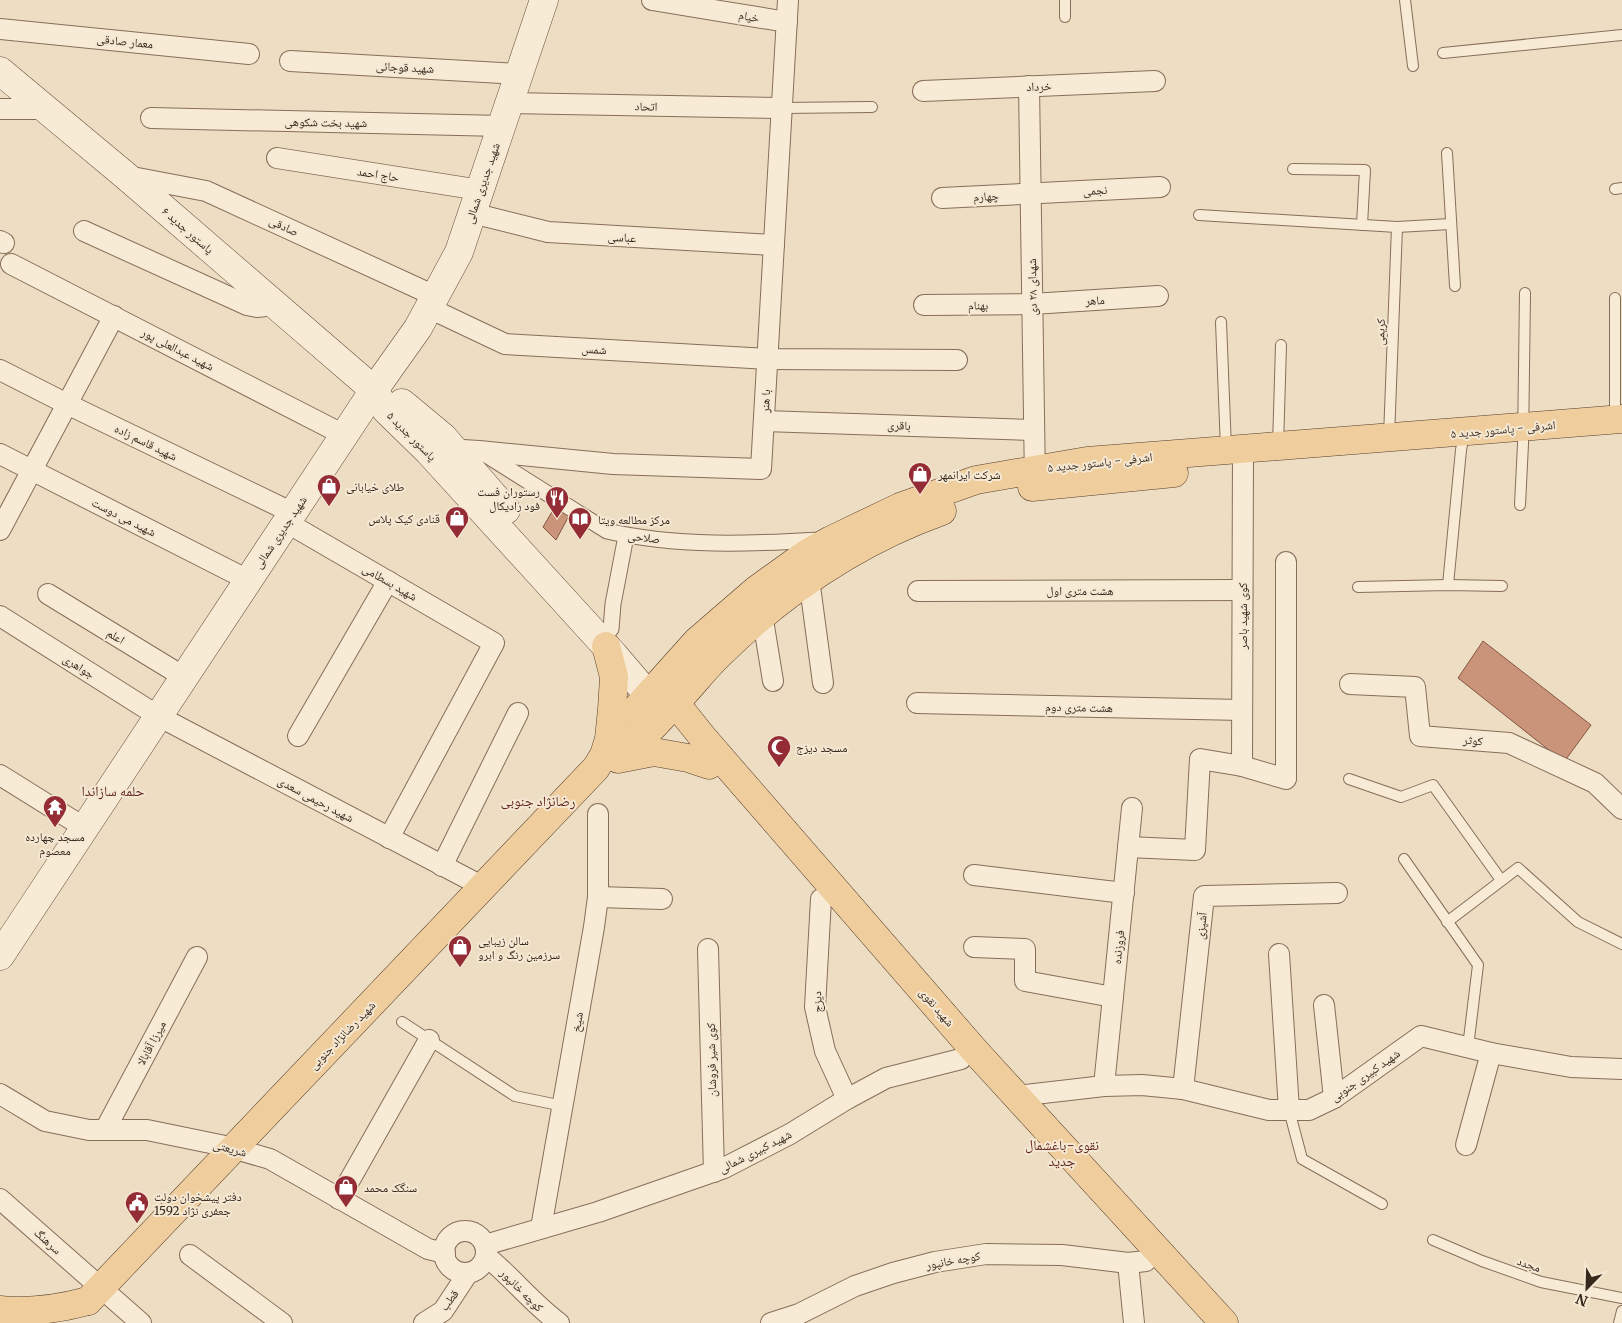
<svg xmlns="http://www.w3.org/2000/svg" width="1622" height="1323" viewBox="0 0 1622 1323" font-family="Merriweather,'Noto Naskh Arabic',serif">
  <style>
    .building { fill: #ca947a; stroke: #855541 }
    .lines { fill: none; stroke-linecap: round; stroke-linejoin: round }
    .service-casing { stroke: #876e5a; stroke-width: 12 }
    .pedestrian-casing { stroke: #876e5a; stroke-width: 17 }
    .minor-casing { stroke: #876e5a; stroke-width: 22 }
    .secondary-casing { stroke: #694f3e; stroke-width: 29 }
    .primary-casing { stroke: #553d2e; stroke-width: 29 }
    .service { stroke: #f8ebd6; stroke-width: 10 }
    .pedestrian { stroke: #f8ebd6; stroke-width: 15 }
    .minor { stroke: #f8ebd6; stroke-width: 20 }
    .secondary { stroke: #f8ebd6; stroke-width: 28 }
    .primary { stroke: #efcd9c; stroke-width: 28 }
    .labels { text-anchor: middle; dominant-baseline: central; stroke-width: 4; stroke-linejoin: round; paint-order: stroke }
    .street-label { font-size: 12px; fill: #37281e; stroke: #f5e8d3 }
    .poi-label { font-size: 12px; fill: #37281e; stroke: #f5e8d3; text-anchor: start }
    .neighbourhood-label { font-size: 14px; fill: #63261e; stroke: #f5e8d3 }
  </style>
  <rect width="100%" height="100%" fill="#edddc3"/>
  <g class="building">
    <path d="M556 505 571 512 556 540 543 527Z"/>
    <path d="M1483 641 1591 725 1564 762 1458 678Z"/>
  </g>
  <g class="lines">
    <g class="service-casing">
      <g id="service">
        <path d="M1405 0 1413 66"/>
        <path d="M1065 17V0"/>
        <path d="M1443 53 1622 35"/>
        <path d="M782 108 872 107"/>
        <path d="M1447 153 1455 286"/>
        <path d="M1293 169 1365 170 1362 225"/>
        <path d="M1615 189 1622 188"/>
        <path d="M1199 215 1397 227 1451 224"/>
        <path d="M1615 298V418"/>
        <path d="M1221 322 1226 449"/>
        <path d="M1389 437 1397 227"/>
        <path d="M1278 446 1281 345"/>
        <path d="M1520 505 1523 444 1525 293"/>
        <path d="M1448 585 1461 450 1464 434"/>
        <path d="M1358 587 1448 585 1502 586"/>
        <path d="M1349 779 1401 797 1433 785 1501 880"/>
        <path d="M1404 859 1478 965 1468 1047"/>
        <path d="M1447 922 1518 868 1578 922 1622 944"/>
        <path d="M402 1022 515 1096 563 1106"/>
        <path d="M1289 1110 1302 1159 1382 1204"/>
        <path d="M1433 1240 1482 1261 1541 1282 1622 1298"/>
        <path d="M1619 1323 1622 1311"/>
      </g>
    </g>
    <g class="pedestrian-casing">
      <g id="pedestrian">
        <path d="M483 453 607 531C677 547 750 544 821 540"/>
        <path d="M611 629 613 604 626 536"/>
      </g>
    </g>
    <g class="minor-casing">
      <g id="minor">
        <path d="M652 0 787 22"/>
        <path d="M0 29 249 54"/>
        <path d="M290 61 519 74"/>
        <path d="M1029 86 1035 482"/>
        <path d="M923 91 1155 81"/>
        <path d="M509 103 782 108"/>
        <path d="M0 109H45"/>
        <path d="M151 118 502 126"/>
        <path d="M277 158 480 190"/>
        <path d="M127 176 206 191 435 296"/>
        <path d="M942 198 1160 187"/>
        <path d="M472 213 548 232 774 245"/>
        <path d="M84 231 247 305 257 307 274 305"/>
        <path d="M0 241 4 243"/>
        <path d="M11 264 344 435"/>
        <path d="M924 305 1032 304 1158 296"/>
        <path d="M429 308 505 344 768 359 957 360"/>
        <path d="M0 370 67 404 293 513"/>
        <path d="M764 421 1034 430"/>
        <path d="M446 449 479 451 613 464 761 469 788 0"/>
        <path d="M0 454 248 580"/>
        <path d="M286 522 494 643 389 838"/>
        <path d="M0 530 114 316"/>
        <path d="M809 579 823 683"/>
        <path d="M918 591 1242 590"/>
        <path d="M48 594 184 677"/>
        <path d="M762 614 773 681"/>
        <path d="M0 616 158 716 474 882"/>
        <path d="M1350 684 1415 687 1420 736 1509 743 1595 783 1622 809"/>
        <path d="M917 703 1242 710"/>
        <path d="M298 736 388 581"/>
        <path d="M1242 766 1243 449"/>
        <path d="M0 775 85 828"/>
        <path d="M1128 847 1195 850 1200 759 1242 766 1286 779V562"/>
        <path d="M442 866 518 713"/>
        <path d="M974 875 1124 893"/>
        <path d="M598 897 662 899"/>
        <path d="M821 899 815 1007 825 1051 847 1099"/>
        <path d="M974 947 1025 949V981L1113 997"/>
        <path d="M708 949 714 1172"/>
        <path d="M1279 954 1289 1110"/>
        <path d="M1324 1005 1334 1098"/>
        <path d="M1104 1086 1132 808"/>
        <path d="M1183 1089 1204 896 1337 893"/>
        <path d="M0 1094 45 1121 89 1130H147L225 1146 270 1159 428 1249 445 1253"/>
        <path d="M1017 1096 1104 1086 1142 1085 1183 1089 1269 1110H1309L1334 1098 1421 1036 1491 1053 1571 1067 1622 1069"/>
        <path d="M105 1130 197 957"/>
        <path d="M1466 1145 1491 1053"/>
        <path d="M0 1199 141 1323"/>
        <path d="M339 1199 429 1040"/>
        <path d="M541 1228 594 927 598 897V814"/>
        <circle cx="465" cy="1252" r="21"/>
        <path d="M485 1245 598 1212 724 1168 790 1134 847 1099 886 1078 961 1059"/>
        <path d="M190 1255 282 1323"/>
        <path d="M486 1256C512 1277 532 1303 559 1323"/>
        <path d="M1128 1263 1134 1323"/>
        <path d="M424 1323 443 1311 468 1273"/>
        <path d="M771 1323 799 1314 855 1286 893 1273 935 1262 986 1254 1062 1255 1128 1263 1146 1261"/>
      </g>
    </g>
    <g class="secondary-casing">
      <g id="secondary">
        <path d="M0 71 126 176 374 390 386 410 428 451 614 655 649 696"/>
        <path d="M402 403 443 437 506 510"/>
        <path d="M0 956 374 390 418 328 459 252 544 0"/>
      </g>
    </g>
    <g class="primary-casing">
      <g id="primary">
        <path d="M1032 487 1174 473"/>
        <path d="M664 689 705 740 975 1051 1224 1323"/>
        <path d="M609 739 697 641 756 590 806 554 831 540 900 507 976 480 1087 461 1622 419"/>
        <path d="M623 757C641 739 659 721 676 702 691 687 704 669 720 654 783 592 858 541 942 511"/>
        <path d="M618 759 654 752 688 758 709 765"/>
        <path d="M88 1301 596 768 604 755 609 739 612 709 614 677 606 646"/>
        <path d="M0 1310C30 1313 58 1309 88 1301"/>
      </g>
    </g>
    <use href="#service" class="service"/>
    <use href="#pedestrian" class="pedestrian"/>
    <use href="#minor" class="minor"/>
    <use href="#secondary" class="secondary"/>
    <use href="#primary" class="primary"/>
  </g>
  <defs>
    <g id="shop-pin" transform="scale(1.25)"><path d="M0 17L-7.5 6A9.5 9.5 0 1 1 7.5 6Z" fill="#942c36" stroke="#f5e8d3"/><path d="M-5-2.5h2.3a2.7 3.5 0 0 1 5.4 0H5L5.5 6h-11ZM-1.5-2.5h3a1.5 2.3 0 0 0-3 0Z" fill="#fff"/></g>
    <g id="restaurant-pin" transform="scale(1.25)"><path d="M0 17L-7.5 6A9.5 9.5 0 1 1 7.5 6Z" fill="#942c36" stroke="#f5e8d3"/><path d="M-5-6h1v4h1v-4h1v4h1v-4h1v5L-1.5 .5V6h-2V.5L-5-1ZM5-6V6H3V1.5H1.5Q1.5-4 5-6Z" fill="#fff"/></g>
    <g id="library-pin" transform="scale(1.25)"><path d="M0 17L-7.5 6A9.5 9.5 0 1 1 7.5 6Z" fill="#942c36" stroke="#f5e8d3"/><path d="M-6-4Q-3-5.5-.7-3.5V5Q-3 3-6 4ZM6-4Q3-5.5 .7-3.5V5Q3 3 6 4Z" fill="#fff"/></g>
    <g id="mosque-pin" transform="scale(1.25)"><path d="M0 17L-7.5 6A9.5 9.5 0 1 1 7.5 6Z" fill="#942c36" stroke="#f5e8d3"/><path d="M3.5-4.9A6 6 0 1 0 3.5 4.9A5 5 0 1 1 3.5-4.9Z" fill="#fff"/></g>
    <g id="temple-pin" transform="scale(1.25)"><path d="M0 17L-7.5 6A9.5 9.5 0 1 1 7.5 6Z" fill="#942c36" stroke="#f5e8d3"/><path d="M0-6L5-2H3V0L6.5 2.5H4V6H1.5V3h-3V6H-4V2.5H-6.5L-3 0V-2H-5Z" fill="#fff"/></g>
    <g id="civic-pin" transform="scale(1.25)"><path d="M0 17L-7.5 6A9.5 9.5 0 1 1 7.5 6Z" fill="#942c36" stroke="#f5e8d3"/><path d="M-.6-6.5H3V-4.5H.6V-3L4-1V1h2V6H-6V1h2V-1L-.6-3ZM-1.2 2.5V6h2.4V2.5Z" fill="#fff"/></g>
  </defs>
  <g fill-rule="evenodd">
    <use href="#shop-pin" x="920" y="474"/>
    <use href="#shop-pin" x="329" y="486"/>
    <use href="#restaurant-pin" x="557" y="498"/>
    <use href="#shop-pin" x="457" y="518"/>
    <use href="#library-pin" x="580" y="519"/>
    <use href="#mosque-pin" x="779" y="747"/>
    <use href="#temple-pin" x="55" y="807"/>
    <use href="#shop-pin" x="460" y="947"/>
    <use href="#shop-pin" x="346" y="1187"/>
    <use href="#civic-pin" x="137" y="1203"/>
  </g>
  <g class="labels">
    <g class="street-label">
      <text transform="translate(749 16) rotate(9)">خیام</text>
      <text transform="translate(125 41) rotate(6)">معمار صادقی</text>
      <text transform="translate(405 67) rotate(3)">شهید قوجائی</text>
      <text transform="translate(1039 86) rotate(-2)">خرداد</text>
      <text transform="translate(646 106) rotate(1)">اتحاد</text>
      <text transform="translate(326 122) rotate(1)">شهید بخت شکوهی</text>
      <text transform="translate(378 174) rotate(9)">حاج احمد</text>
      <text transform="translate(482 183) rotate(-71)">شهید جدیری شمالی</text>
      <text transform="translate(1095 190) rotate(-3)">نجمی</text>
      <text transform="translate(986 196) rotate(-3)">چهارم</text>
      <text transform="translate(284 226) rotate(25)">صادقی</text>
      <text transform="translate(188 230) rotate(41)">پاستور جدید ۶</text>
      <text transform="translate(622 237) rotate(3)">عباسی</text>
      <text transform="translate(1032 287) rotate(-91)">شهدای ۲۸ دی</text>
      <text transform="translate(1095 300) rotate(-3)">ماهر</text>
      <text transform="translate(978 305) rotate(-1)">بهنام</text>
      <text transform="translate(1380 332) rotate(-88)">کریمی</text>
      <text transform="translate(178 349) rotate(27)">شهید عبدالعلی پور</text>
      <text transform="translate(594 349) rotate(3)">شمس</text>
      <text transform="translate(765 401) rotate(-87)">با هنر</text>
      <text transform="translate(899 425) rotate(2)">باقری</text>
      <text transform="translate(1503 429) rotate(-5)">اشرفی - پاستور جدید ۵</text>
      <text transform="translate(412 436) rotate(45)">پاستور جدید ۵</text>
      <text transform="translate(146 442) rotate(26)">شهید قاسم زاده</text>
      <text transform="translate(1100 462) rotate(-6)">اشرفی - پاستور جدید ۵</text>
      <text transform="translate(124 517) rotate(27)">شهید می دوست</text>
      <text transform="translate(280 532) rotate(-56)">شهید جدیری شمالی</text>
      <text transform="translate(644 537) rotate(7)">صلاحی</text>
      <text transform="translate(390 582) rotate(30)">شهید بسطامی</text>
      <text x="1080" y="590">هشت متری اول</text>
      <text transform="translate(1242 616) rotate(-90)">کوی شهید باصر</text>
      <text transform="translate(116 636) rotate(31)">اعلم</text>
      <text transform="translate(79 666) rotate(32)">جواهری</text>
      <text transform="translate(1079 707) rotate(1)">هشت متری دوم</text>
      <text transform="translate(1473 740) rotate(5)">کوثر</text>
      <text transform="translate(316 799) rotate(28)">شهید رحیمی سعدی</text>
      <text transform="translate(1201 926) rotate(-84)">آشپزی</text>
      <text transform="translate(1118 947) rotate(-84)">فروزنده</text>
      <text transform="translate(817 1002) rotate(-92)">دیزج</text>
      <text transform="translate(937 1007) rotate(49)">شهید نقوی</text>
      <text transform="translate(577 1022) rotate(-80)">شیخ</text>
      <text transform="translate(342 1035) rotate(-46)">شهید رضانژاد جنوبی</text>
      <text transform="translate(151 1043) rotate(-62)">میرزا آقابالا</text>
      <text transform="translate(711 1060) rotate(-91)">کوی شیر فروشان</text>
      <text transform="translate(1365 1075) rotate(-35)">شهید کبیری جنوبی</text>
      <text transform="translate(230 1148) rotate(15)">شریعتی</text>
      <text transform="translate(755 1151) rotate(-27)">شهید کبیری شمالی</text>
      <text transform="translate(48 1241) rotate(42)">سرهنگ</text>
      <text transform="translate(953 1260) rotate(-10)">کوچه خانپور</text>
      <text transform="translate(1529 1264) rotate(19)">مجدد</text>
      <text transform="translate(522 1290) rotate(45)">کوچه خانپور</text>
      <text transform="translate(449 1300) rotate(-53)">قطب</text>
    </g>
    <g class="poi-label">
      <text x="938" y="474">شرکت ایرانمهر</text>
      <text x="346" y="486">طلای خیابانی</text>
      <text x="540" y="491" text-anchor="end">رستوران فست<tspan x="540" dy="14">فود رادیکال</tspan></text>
      <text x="440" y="518" text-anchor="end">قنادی کیک پلاس</text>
      <text x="598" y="519">مرکز مطالعه ویتا</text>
      <text x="796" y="747">مسجد دیزج</text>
      <text x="55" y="836" text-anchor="middle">مسجد چهارده<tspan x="55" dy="14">معصوم</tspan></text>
      <text x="478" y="940">سالن زیبایی<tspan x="478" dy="14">سرزمین رنگ و ابرو</tspan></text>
      <text x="364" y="1187">سنگک محمد</text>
      <text x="154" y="1196">دفتر پیشخوان دولت<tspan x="154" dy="14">1592 جعفری نژاد</tspan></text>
    </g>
    <g class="neighbourhood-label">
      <text x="113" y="791">حلمه سازاندا</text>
      <text x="538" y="801">رضانژاد جنوبی</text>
      <text x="1062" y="1145">نقوی-باغشمال<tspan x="1062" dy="16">جدید</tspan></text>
    </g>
  </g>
  <g transform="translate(1587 1288) rotate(203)" stroke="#f5e8d3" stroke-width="4" paint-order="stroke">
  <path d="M0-4L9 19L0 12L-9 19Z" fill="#37281e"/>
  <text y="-8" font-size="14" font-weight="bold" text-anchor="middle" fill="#37281e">N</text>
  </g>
</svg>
